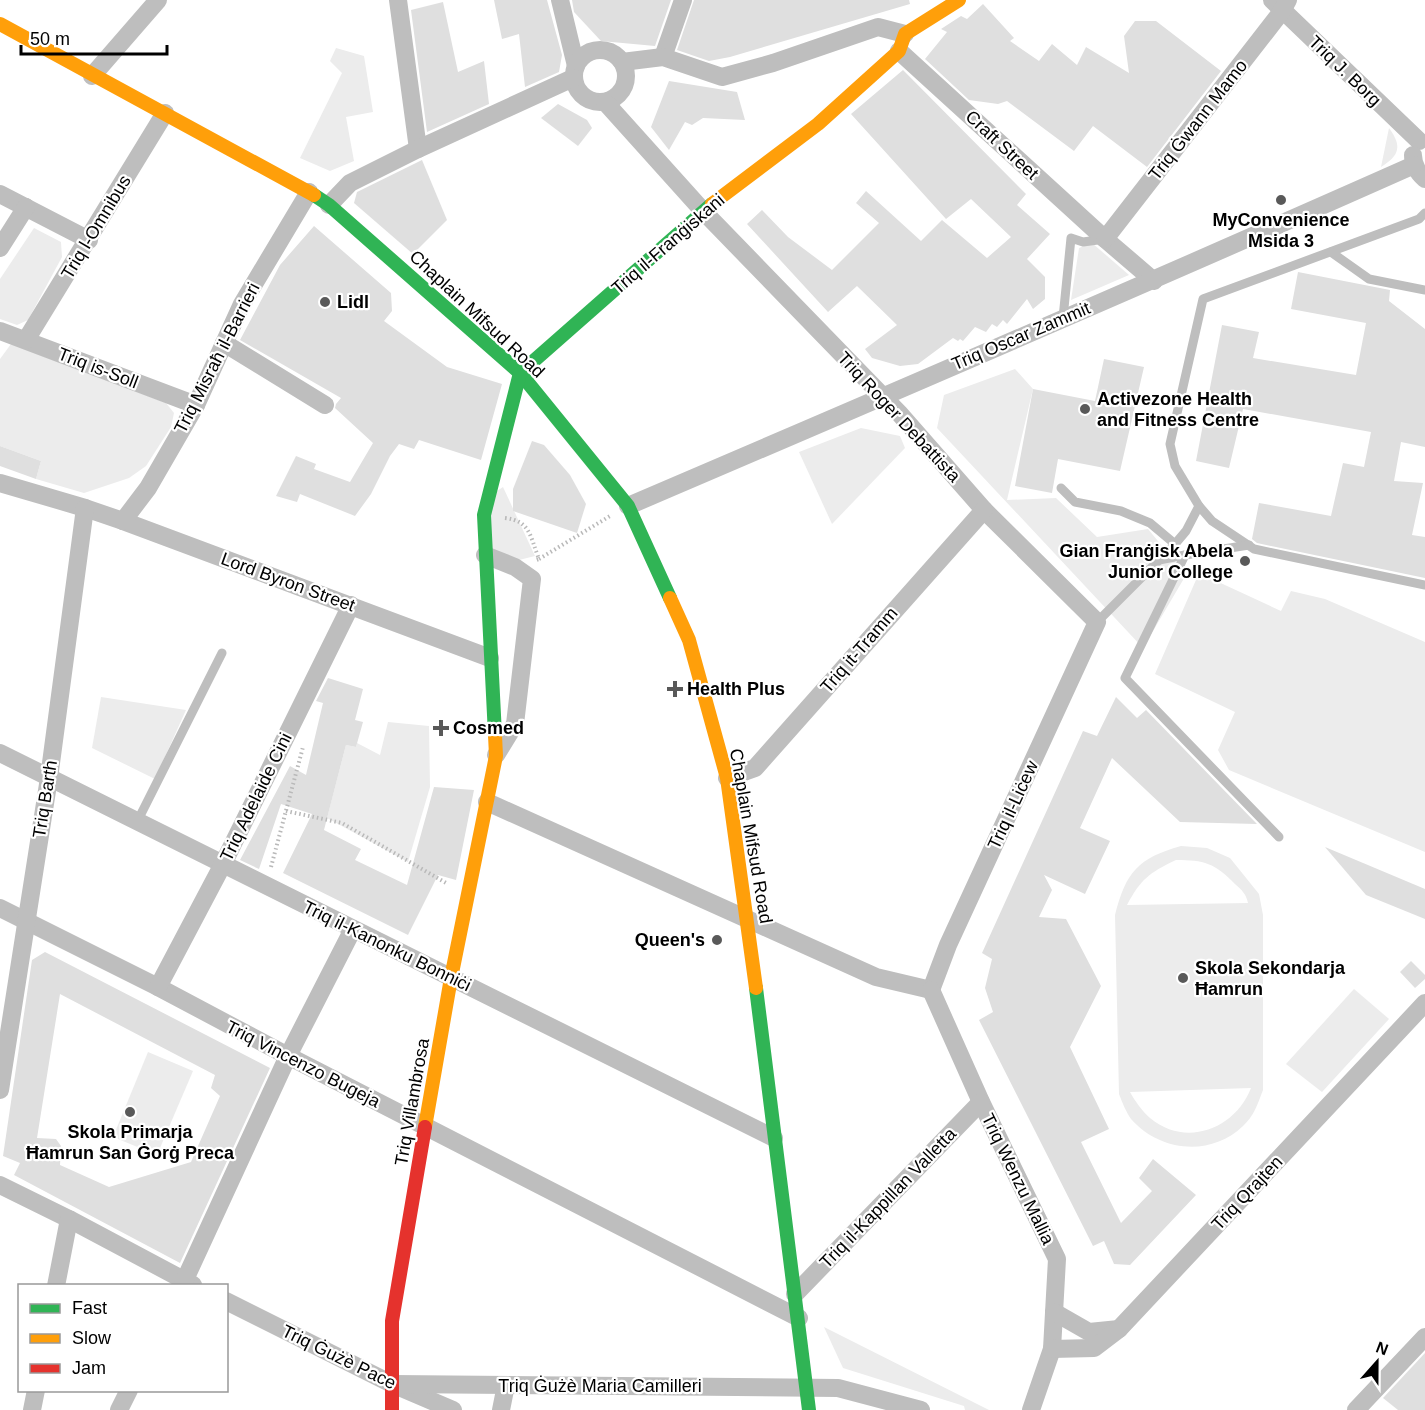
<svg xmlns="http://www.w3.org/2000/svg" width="1425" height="1410" viewBox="0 0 1425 1410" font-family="Arial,sans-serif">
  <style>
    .green { fill: #ececec; fill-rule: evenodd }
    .building { fill: #dfdfdf; fill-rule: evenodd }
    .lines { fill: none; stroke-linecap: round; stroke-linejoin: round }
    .path { stroke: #b9b9b9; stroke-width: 4; stroke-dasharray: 1.5 3; stroke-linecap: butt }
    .lane { stroke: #bebebe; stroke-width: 9 }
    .street { stroke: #bebebe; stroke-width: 18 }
    .fast { stroke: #30b455; stroke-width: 14 }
    .slow { stroke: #ff9f0a; stroke-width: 14 }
    .jam { stroke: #e5322d; stroke-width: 14 }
    .poi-dot { fill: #595959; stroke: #fff; stroke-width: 2 }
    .labels { text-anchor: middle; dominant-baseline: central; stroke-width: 4.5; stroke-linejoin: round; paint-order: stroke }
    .street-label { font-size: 18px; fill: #000; stroke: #fff }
    .poi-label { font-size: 18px; font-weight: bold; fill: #000; stroke: #fff; text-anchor: start }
  </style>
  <rect width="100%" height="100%" fill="#fff"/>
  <g class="green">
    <path d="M336 48 364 56 373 112 346 117 354 161 330 171 300 158 342 73 330 61Z"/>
    <path d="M1389 128C1402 146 1400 155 1381 167Z"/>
    <path d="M34 228 61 242 62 257 28 320 17 325 0 319V279Z"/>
    <path d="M1092 243 1129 275 1071 300 1079 248Z"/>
    <path d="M11 344 166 403 174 413 171 427 146 466 129 478 84 493 36 479 41 461 0 446V359Z"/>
    <path d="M1015 369 1033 389 1007 500 1056 498 1097 537 1148 529 1186 575 1143 648 937 428 944 395Z"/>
    <path d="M861 428 900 436 905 448 832 524 799 452Z"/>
    <path d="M503 487 535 556 515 561 491 553V495Z"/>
    <path d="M1199 573 1281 611 1291 591 1325 599 1425 642V852L1229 770 1218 750 1235 712 1155 674Z"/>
    <path d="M101 697 186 710 155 779 92 748Z"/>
    <path d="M388 722 429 726 430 787 408 862 327 818 346 745 356 747 357 743 380 755Z"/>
    <path d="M1181 846 1207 848 1230 858 1259 894 1263 915V1090C1258 1103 1254 1116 1243 1126 1211 1157 1160 1152 1131 1119 1126 1112 1122 1102 1119 1094L1115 915C1126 872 1138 858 1181 846ZM1176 860C1204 860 1215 863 1235 884 1242 890 1246 894 1248 903L1127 905C1141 879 1149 873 1176 860ZM1251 1088C1235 1129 1186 1148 1150 1118 1142 1111 1135 1101 1130 1092Z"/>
    <path d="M1354 989 1389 1019 1322 1092 1286 1064Z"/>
    <path d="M148 1052 193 1071 157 1155 113 1137Z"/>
    <path d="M824 1327 989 1410H965L964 1406 843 1368Z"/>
  </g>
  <g class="building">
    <path d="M494 0H547L562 55 559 72 525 87 519 34 502 39Z"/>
    <path d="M572 0H671L655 46 601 41 574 12Z"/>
    <path d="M694 0H909L910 4 730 57 709 61 677 50Z"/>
    <path d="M443 2 458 72 484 61 489 104 427 132 411 10Z"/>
    <path d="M983 4 1014 38 1010 41 1039 61 1052 44 1077 65 1086 47 1129 73 1124 36 1135 21H1156L1221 71 1147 167 1093 126 1074 151 1007 101 998 104 969 100 925 59 947 32 941 29 961 16 967 19Z"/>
    <path d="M903 70 1026 194 1017 205 1050 234 1027 259 1045 277V299L1033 309 1027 299 1007 324 1003 320 997 327 992 324 986 332 975 327 963 341 960 339 958 341 953 338 918 364 900 366 872 358 865 349 897 325 857 286 828 312 747 224 762 210 788 237 832 270 879 223 856 203 866 191 921 241 942 220 987 258 1011 237 971 199 946 219 851 114Z"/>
    <path d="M669 81 737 92 745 120 703 118 692 125 685 122 669 150 651 127Z"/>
    <path d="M558 104 587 120 592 128 578 146 541 118Z"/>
    <path d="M422 160 447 220 413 254 354 203 357 192Z"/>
    <path d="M314 226 391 293 392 311 384 321 447 367 502 384 481 460 419 440 414 449 399 444 390 456 371 494 355 516 300 494 297 502 276 496 296 456 316 464 314 469 350 482 373 443 335 408 336 404 341 398 240 340 280 265Z"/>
    <path d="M1298 272 1390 290 1389 301 1425 329V447L1401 442 1394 481 1423 483 1412 535 1425 537V578L1257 543 1252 539 1259 503 1331 516 1343 463 1364 467 1371 432 1243 409 1229 468 1196 461 1222 325 1259 332 1253 358 1356 375 1366 323 1291 309Z"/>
    <path d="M1104 359 1144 367 1120 471 1058 459 1052 493 1015 486 1033 389 1095 401Z"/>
    <path d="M532 441 544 445 570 475 586 504 577 533 513 511V489Z"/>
    <path d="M0 446 41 461 36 479 0 466Z"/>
    <path d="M328 678 363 689 355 720 363 722 356 747 346 745 324 830 361 849 355 860 407 885 434 787 474 790 456 880 438 875 408 935 283 873 312 814 281 804 259 869 240 860 290 766 306 775 323 703 316 701Z"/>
    <path d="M1116 697 1137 718 1146 710 1257 824 1180 822 1112 758 1080 828 1110 841 1085 894 1044 875 1052 890 1039 917 1066 919 1101 986 1070 1047 1109 1129 1081 1142 1121 1223 1152 1191 1139 1178 1153 1159 1196 1195 1130 1265 1114 1264 1104 1241 1093 1246 979 1020 993 1012 985 988 992 959 982 953 1083 731 1097 736Z"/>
    <path d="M1325 847 1425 889V919L1366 895Z"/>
    <path d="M45 952 270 1068 180 1263 14 1175 20 1163 3 1156 32 960ZM60 994 215 1075 211 1088 220 1096 191 1162 109 1187 60 1165 61 1146 56 1139 37 1138Z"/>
    <path d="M1411 961 1425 975V979L1415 988 1400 972Z"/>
    <path d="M1425 1353V1410H1398L1383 1398Z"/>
  </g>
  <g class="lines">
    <g class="path">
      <path d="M505 518C531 521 530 537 539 559L536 560"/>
      <path d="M539 559 610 516"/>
      <path d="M286 811 342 823 446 883"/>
      <path d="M271 867 303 747"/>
    </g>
    <g class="lane">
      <path d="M1425 213 1419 219 1203 299 1170 444 1175 466 1199 506 1212 521 1254 549 1425 585"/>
      <path d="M1331 252 1369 279 1425 290"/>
      <path d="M1063 318 1071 238 1083 242 1105 239"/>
      <path d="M1061 488 1075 502 1121 511 1150 523 1175 544"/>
      <path d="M1249 545 1185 555 1125 678 1279 837"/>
      <path d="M1159 560 1185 555"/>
      <path d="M1097 622 1175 544 1186 531 1199 506"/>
      <path d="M137 822 222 653"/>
    </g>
    <g class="street">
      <path d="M398 0 418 149"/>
      <path d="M560 0 576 66"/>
      <path d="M1272 0 1419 141"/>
      <circle cx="600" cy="76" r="26"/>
      <path d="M899 51 1105 239 1154 281"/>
      <path d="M663 57 683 0"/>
      <path d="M622 62 663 57 722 77 773 63 878 27 905 34"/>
      <path d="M92 76 158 0"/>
      <path d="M605 102 703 211 899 413 984 510 1097 622 948 945 931 990"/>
      <path d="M1413 155C1413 165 1417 172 1425 179"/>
      <path d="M0 194 89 240"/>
      <path d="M329 205 350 183 418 149 573 78"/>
      <path d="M1105 239 1282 11 1288 0"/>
      <path d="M0 248 26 207"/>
      <path d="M0 331 196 405"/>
      <path d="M26 340 165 113"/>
      <path d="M224 343 325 405"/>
      <path d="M0 483 85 508 123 521 490 658"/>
      <path d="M628 506C890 394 1153 281 1414 165"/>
      <path d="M123 521 148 488 196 405 242 304 309 192"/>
      <path d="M485 555 515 567 532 579 515 724 496 755"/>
      <path d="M0 753 774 1138"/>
      <path d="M727 778 755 768 984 510"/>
      <path d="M487 802 876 977 931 990"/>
      <path d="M0 908 158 987 288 1056 799 1318"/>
      <path d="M158 987 223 864 351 605"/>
      <path d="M931 990 981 1102 1057 1259 1052 1349 1031 1410"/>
      <path d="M0 1090 49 778 85 508"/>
      <path d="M0 1185 69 1219 193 1285"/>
      <path d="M56 1286 69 1219"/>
      <path d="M182 1286 288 1056 353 929"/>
      <path d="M795 1294 981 1102"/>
      <path d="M226 1301 392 1384 453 1410"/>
      <path d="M1054 1312 1089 1332 1119 1329"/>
      <path d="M1052 1349 1094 1348 1119 1329 1425 1003"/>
      <path d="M392 1384 838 1388 921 1410"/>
      <path d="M32 1410 36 1390"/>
      <path d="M119 1410 129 1390"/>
      <path d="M501 1410 506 1385"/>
      <path d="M1356 1410 1425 1337"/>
    </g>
    <g class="fast">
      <path d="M314 195 329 205 520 373 628 506 670 598"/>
      <path d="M495 735 484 515 520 373 712 204"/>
      <path d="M756 988 809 1410"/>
    </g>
    <g class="slow">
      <path d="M0 24 314 195"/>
      <path d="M712 204 818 124 899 51 905 34 959 0"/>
      <path d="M670 598 689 640 727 778 756 988"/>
      <path d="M425 1127 451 978 496 756 495 735"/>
    </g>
    <path class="jam" d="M392 1410V1321L425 1127"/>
  </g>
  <g class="poi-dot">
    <circle cx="1281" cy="200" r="6"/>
    <circle cx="325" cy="302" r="6"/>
    <circle cx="1085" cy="409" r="6"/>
    <circle cx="1245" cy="561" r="6"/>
    <path d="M672 680h6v6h6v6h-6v6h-6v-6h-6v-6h6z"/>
    <path d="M438 719h6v6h6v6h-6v6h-6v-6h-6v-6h6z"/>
    <circle cx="717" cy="940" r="6"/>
    <circle cx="1183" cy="978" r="6"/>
    <circle cx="130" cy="1112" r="6"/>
  </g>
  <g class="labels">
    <g class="street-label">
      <text transform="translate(1345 71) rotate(44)">Triq J. Borg</text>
      <text transform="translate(1198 120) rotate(-52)">Triq Ġwann Mamo</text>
      <text transform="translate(1002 145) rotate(43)">Craft Street</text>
      <text transform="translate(96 227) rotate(-59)">Triq l-Omnibus</text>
      <text transform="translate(668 244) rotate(-41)">Triq il-Franġiskani</text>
      <text transform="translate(477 314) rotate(43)">Chaplain Mifsud Road</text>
      <text transform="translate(1021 336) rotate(-23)">Triq Oscar Zammit</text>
      <text transform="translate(217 358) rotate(-63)">Triq Misraħ il-Barrieri</text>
      <text transform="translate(98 368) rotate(21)">Triq is-Soll</text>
      <text transform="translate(899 417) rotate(47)">Triq Roger Debattista</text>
      <text transform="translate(288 582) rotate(20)">Lord Byron Street</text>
      <text transform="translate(859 650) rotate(-49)">Triq it-Tramm</text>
      <text transform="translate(256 797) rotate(-64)">Triq Adelaide Cini</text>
      <text transform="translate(45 799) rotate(-81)">Triq Barth</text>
      <text transform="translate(1013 805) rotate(-65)">Triq il-Liċew</text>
      <text transform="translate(751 836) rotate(80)">Chaplain Mifsud Road</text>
      <text transform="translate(387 946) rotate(26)">Triq il-Kanonku Bonniċi</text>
      <text transform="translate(303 1064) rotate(27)">Triq Vincenzo Bugeja</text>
      <text transform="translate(412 1102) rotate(-80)">Triq Villambrosa</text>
      <text transform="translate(1018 1179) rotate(64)">Triq Wenzu Mallia</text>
      <text transform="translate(1247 1193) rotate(-47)">Triq Qrajten</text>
      <text transform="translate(888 1198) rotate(-46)">Triq il-Kappillan Valletta</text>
      <text transform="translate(339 1357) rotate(26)">Triq Ġużè Pace</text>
      <text x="600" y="1386">Triq Ġużè Maria Camilleri</text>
    </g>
    <g class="poi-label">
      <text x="1281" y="220" text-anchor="middle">MyConvenience<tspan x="1281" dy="21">Msida 3</tspan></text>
      <text x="337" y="302">Lidl</text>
      <text x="1097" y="399">Activezone Health<tspan x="1097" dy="21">and Fitness Centre</tspan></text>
      <text x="1233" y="551" text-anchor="end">Gian Franġisk Abela<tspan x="1233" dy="21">Junior College</tspan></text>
      <text x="687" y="689">Health Plus</text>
      <text x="453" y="728">Cosmed</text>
      <text x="705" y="940" text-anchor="end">Queen's</text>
      <text x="1195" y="968">Skola Sekondarja<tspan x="1195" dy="21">Ħamrun</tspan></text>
      <text x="130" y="1132" text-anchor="middle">Skola Primarja<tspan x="130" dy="21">Ħamrun San Ġorġ Preca</tspan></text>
    </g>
  </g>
  <rect x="18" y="1284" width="210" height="108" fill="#ffffff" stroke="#999999" stroke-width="1.5"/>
  <rect x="30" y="1304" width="30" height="9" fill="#30b455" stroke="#999999" stroke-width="1.5"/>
  <text x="72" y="1314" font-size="18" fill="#000000">Fast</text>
  <rect x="30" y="1334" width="30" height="9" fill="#ff9f0a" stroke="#999999" stroke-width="1.5"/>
  <text x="72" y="1344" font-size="18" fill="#000000">Slow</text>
  <rect x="30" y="1364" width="30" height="9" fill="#e5322d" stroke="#999999" stroke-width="1.5"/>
  <text x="72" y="1374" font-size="18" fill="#000000">Jam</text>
  <g transform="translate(1377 1362) rotate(21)" stroke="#ffffff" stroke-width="4.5" paint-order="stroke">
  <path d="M0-4.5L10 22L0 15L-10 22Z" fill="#000000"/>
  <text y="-9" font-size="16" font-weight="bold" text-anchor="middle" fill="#000000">N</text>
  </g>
  <path d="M21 45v9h146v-9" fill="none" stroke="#000000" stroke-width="3"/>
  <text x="30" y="45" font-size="18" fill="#000000" stroke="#ffffff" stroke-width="4.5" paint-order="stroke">50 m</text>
</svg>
